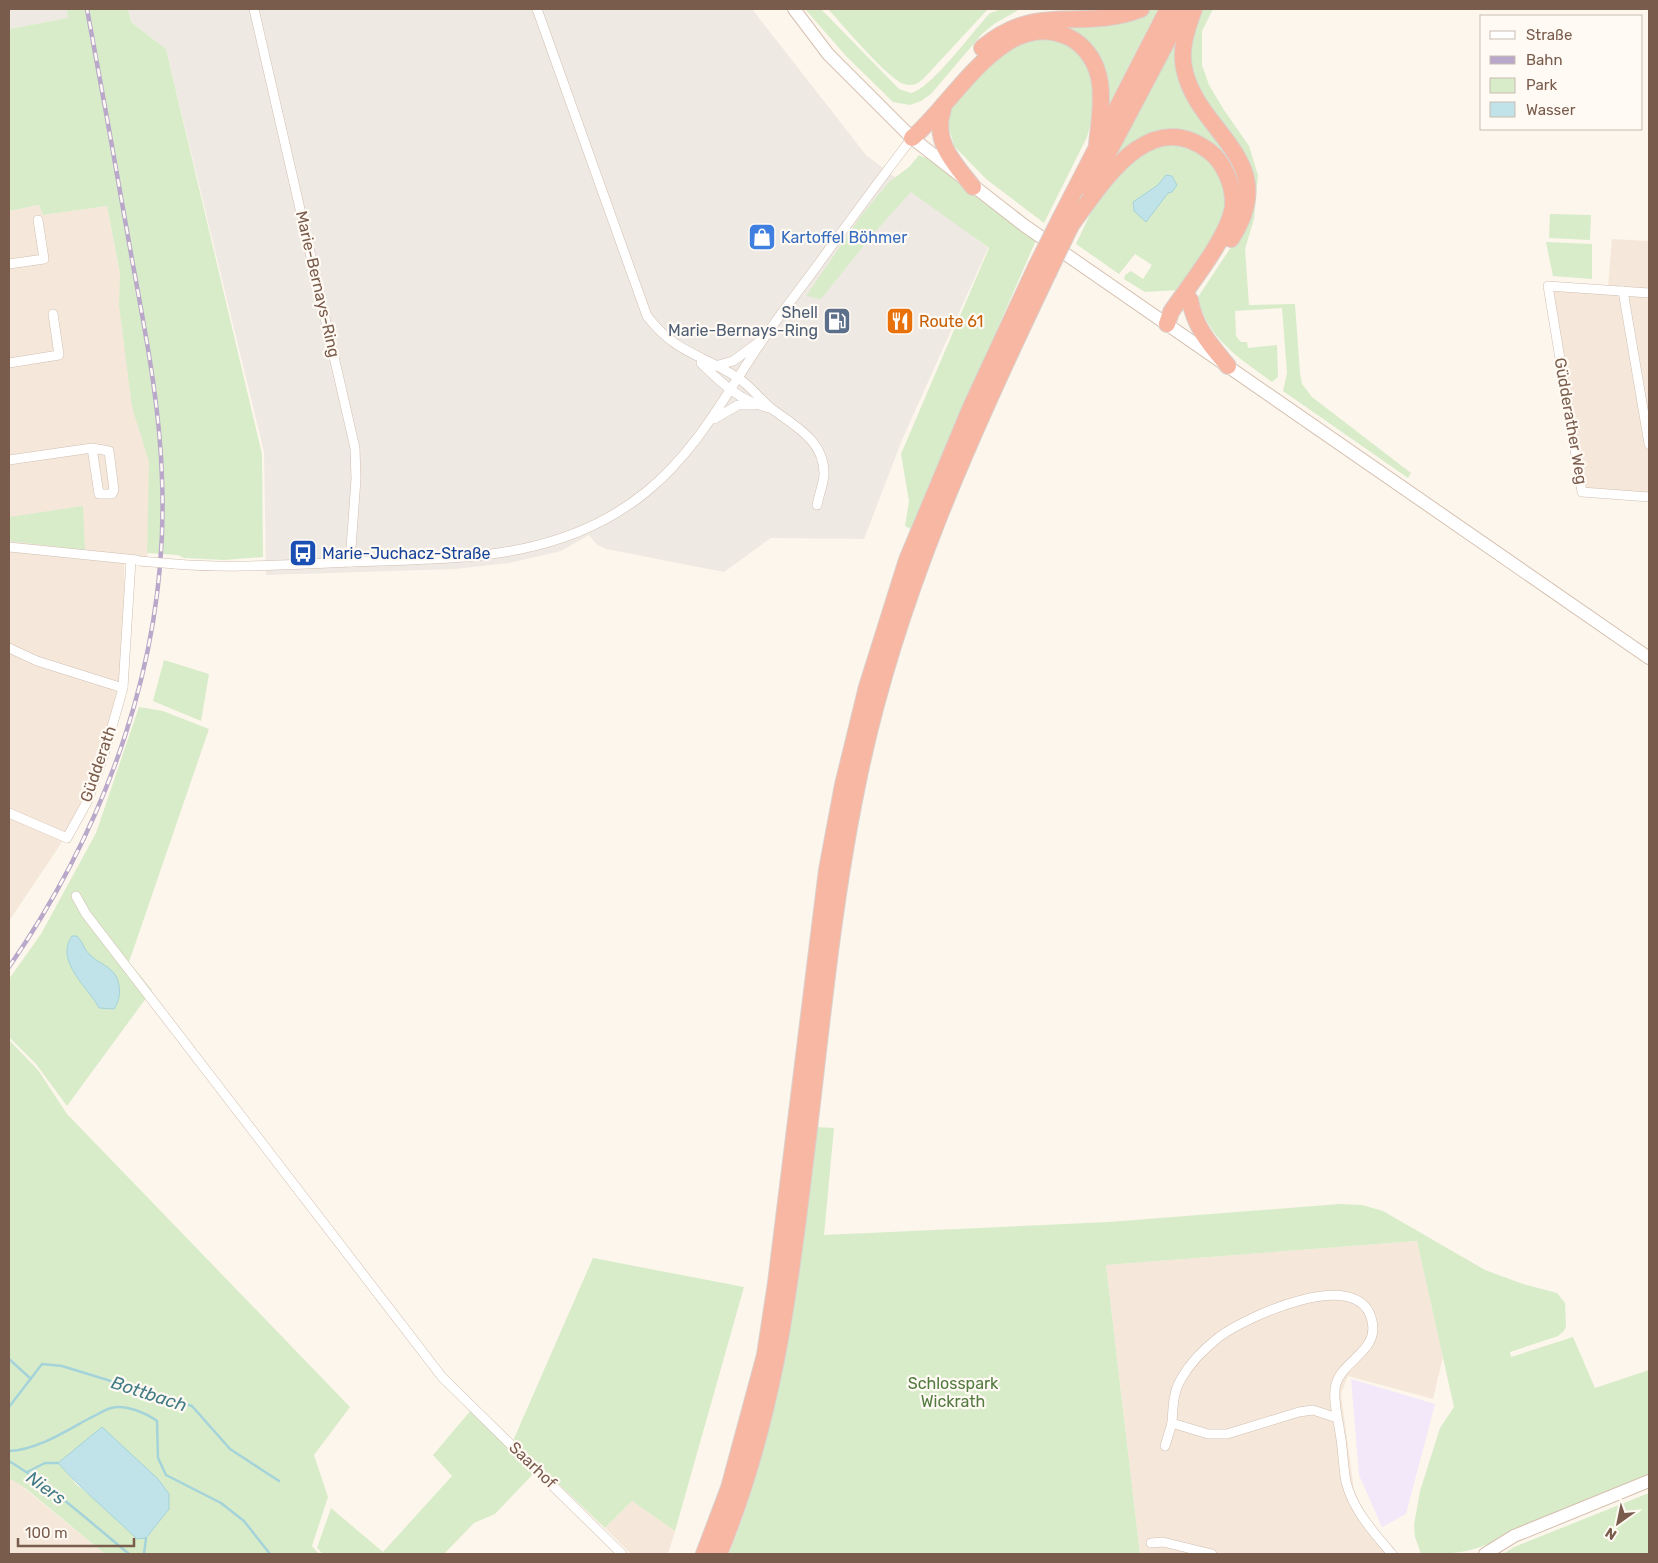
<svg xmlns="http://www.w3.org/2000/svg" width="1658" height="1563" viewBox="0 0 1658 1563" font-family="Rubik,sans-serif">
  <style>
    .residential { fill: #f5e8da }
    .industrial { fill: #efe9e4 }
    .education { fill: #f3e8fa }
    .green { fill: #d8ecc9; fill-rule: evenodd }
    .water { fill: #bfe3e8; stroke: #a5d3da }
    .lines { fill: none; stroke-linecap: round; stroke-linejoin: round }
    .stream { stroke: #a5d3da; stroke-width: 2.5 }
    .street-casing { stroke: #d1beb0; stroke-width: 10 }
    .secondary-casing { stroke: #d6c0b0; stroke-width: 14 }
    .highway-casing { stroke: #dad1cd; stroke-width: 18 }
    .street { stroke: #fff; stroke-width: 9 }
    .secondary { stroke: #fff; stroke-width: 12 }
    .highway { stroke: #f7b7a3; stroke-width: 16 }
    .rail-casing { stroke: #b9a8c9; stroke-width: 4.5 }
    .rail { stroke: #fffaf3; stroke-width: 2.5; stroke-dasharray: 8; stroke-linecap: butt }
    .street-bridge-casing { stroke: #d1beb0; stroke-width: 10; stroke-linecap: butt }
    .highway-bridge-casing { stroke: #dad1cd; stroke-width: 18; stroke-linecap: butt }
    .street-bridge { stroke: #fff; stroke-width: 9 }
    .highway-bridge { stroke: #f7b7a3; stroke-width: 16 }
    .labels { text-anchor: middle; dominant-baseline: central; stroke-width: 4.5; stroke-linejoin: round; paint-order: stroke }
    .shop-label { font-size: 16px; fill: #366cbe; stroke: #fffaf3; text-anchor: start }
    .street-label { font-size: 16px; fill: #7a5c4d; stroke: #fffaf3 }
    .service-label { font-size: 16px; fill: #4e5e75; stroke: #fffaf3; text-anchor: end }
    .food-label { font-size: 16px; fill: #c56008; stroke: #fffaf3; text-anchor: start }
    .transit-label { font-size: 16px; fill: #164399; stroke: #fffaf3; text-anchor: start }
    .park-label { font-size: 16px; fill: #537a41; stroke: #fffaf3 }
    .water-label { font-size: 18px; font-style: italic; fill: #437c86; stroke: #fffaf3 }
  </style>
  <rect width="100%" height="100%" fill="#fdf6ec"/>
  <g class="residential">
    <path d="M39 205 43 215 107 206 150 434 147 567 124 564 127 679 93 777 60 845 9 921V211Z"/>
    <path d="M1612 239 1649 241V497L1580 493 1547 283 1608 287Z"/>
    <path d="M1417 1241 1443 1357 1433 1399 1348 1376 1341 1394 1354 1490 1364 1512 1395 1554H1140L1106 1265Z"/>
    <path d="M9 1464 25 1489 105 1554H9Z"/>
    <path d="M632 1501 675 1531 668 1554H631L605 1528Z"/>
  </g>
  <g class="industrial">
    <path d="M9 9H67L69 18 9 29Z"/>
    <path d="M128 9H752L866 155 988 248 902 440 864 539 771 538 724 572 606 549 596 544 589 535 561 551 509 563 455 569 266 575 264 452 166 49 131 22Z"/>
  </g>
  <path class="education" d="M1351 1379 1435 1404 1406 1514 1382 1527 1359 1475Z"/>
  <g class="green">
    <path d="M67 9H128L131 22 166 49 262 454 263 557 224 560 184 558 178 555 147 553 149 462 132 407 119 305 120 274 107 206 43 215 39 205 9 211V29L68 18Z"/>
    <path d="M805 9H821L899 89 911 93C931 89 973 31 990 13L1002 9H1020L994 24 982 34 931 94 921 101 910 105 893 102 846 56Z"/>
    <path d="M828 9H988L925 77C919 83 913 87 904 84 888 79 842 24 828 9Z"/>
    <path d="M1148 9H1158L1105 112C1103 107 1106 102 1106 97 1106 82 1102 70 1095 57 1089 45 1072 33 1059 30 1005 15 973 68 944 103L941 102C980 54 1000 12 1069 16 1097 17 1121 19 1148 9Z"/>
    <path d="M1197 9H1213L1202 31V65L1209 85 1224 110 1249 146 1258 175 1254 219 1245 249 1249 305 1295 304 1300 373 1302 384 1312 397 1411 473 1408 478 1283 391 1287 373 1282 308 1235 311 1236 336 1241 342H1247L1248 348 1277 345 1278 377 1272 382C1245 362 1215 344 1202 311 1200 306 1197 303 1198 297L1243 229 1251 200 1203 99 1191 70 1189 30Z"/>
    <path d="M1180 33 1181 56 1239 163 1230 230 1228 167 1173 135 1111 165Z"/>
    <path d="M1035 35 1077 48 1094 71 1093 114 1087 137 1044 223 986 179 954 146 950 131 943 132 946 113 1001 50Z"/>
    <path d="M1182 143 1218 166 1228 189 1222 228 1180 290 1145 292 1124 279 1125 275 1131 271 1143 279 1152 265 1135 254 1119 274 1076 244 1094 206 1114 176 1148 148Z"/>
    <path d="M919 155 928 159 1036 240 911 529 905 526 909 501 901 454 989 248 911 192 874 233 821 299 806 296 861 216 888 183 910 166Z"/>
    <path d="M1550 214 1591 215 1590 240 1549 238Z"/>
    <path d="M1546 242 1592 244V279L1553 276Z"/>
    <path d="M83 506 85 550 9 541V517Z"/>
    <path d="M164 660 209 674 201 721 153 701Z"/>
    <path d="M139 707 163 711 209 729 129 962 152 990 67 1106 36 1064 9 1037V979L41 934 96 833Z"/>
    <path d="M9 1040 38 1070 67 1114 350 1407 314 1455 328 1497 312 1546 319 1554H105L25 1488 9 1478ZM58 1462 169 1509 146 1538 77 1485Z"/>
    <path d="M816 1127 834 1128 824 1235 1109 1222 1339 1204 1362 1205 1383 1211 1485 1270 1523 1284 1557 1293 1565 1303 1566 1326 1564 1331 1558 1336 1510 1352 1511 1357 1573 1337 1595 1388 1649 1370V1475L1504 1536C1474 1553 1454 1554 1421 1554L1415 1537 1414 1525 1420 1491 1440 1428 1454 1407 1417 1241 1106 1265 1140 1554H729C783 1417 802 1273 816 1127Z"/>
    <path d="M593 1258 744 1287 675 1531 632 1501 605 1528 513 1441Z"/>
    <path d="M472 1409 535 1472 495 1514 474 1523 444 1554H323L317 1548 331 1508 383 1552 452 1476 433 1455Z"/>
    <path d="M1649 1493V1554H1503L1514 1547Z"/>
  </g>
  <g class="water">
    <path d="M1166 175 1172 176 1177 185 1172 192 1168 193 1146 222 1134 211 1133 202 1158 185Z"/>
    <path d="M72 936H77C83 942 84 950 90 955 97 962 107 965 113 972 122 982 121 1000 114 1009L99 1008C89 988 54 961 72 936Z"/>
    <path d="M102 1427 158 1479 169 1494V1509L146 1538 137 1539C110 1513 82 1490 58 1463Z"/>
  </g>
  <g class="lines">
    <g class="stream">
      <path d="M9 1359 31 1379"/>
      <path d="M9 1407 42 1364 62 1366 192 1406 230 1449 279 1481"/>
      <path d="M9 1451C37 1450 66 1431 90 1418 97 1415 104 1410 111 1408 125 1404 146 1413 157 1421L158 1458 166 1475 221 1503 244 1521 270 1554"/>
      <path d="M9 1461C52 1487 90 1522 129 1554"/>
      <path d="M27 1472 45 1463H58"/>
      <path d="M144 1554 146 1538"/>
    </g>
    <g class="street-casing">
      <g id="street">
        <path d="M254 9 355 448 356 479 350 562"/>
        <path d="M537 9 647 316C676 354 702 354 738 378 751 386 760 400 772 409 795 426 825 441 824 475 823 485 819 495 817 505"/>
        <path d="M9 264 44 259 38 220"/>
        <path d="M1623 291 1649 444"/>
        <path d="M1649 293 1548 286 1582 492 1649 497"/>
        <path d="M9 363 59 355 53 314"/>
        <path d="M701 363C721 383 741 402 770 408"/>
        <path d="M715 366 733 361 759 342"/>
        <path d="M714 419 738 405H754"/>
        <path d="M9 460 92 448 109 451 114 490 112 494H99L92 448"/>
        <path d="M9 547 137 560"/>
        <path d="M175 564C235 569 293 564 353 562 457 558 560 562 646 492 696 452 726 394 762 341 778 317 797 293 814 270 846 226 878 182 912 138"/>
        <path d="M9 648 37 661 123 688"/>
        <path d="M9 813 67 838 88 800 104 755 123 688 131 560"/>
        <path d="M76 896 86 914 442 1377 622 1554"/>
        <path d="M1337 1418 1313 1410 1299 1412 1227 1434H1208L1172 1423C1173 1408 1173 1392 1181 1379 1190 1363 1205 1348 1219 1337 1246 1317 1360 1264 1372 1321 1379 1351 1343 1360 1336 1384 1332 1397 1338 1419 1340 1433 1343 1449 1343 1466 1346 1482 1353 1510 1374 1533 1392 1554"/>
        <path d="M1165 1446 1172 1423"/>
        <path d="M1151 1543 1163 1542 1212 1554"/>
      </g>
    </g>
    <g class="secondary-casing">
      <g id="secondary">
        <path d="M794 9 828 54 912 138 1025 226 1649 658"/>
        <path d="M1485 1554 1514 1536 1649 1481"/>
      </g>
    </g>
    <g class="highway-casing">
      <g id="highway">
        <path d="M1194 9C1187 29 1180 47 1184 68 1197 134 1283 159 1231 239"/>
        <path d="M982 48C1040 0 1078 33 1141 9"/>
        <path d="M943 109C932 141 954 163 973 187"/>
        <path d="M912 138C954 104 1007 0 1074 40 1110 65 1101 107 1097 144"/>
        <path d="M1089 189 1184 9"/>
        <path d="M1060 219 1168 9"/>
        <path d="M1071 225C1102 184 1148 105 1209 151 1224 162 1234 186 1233 205 1231 234 1188 287 1171 312L1167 324"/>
        <path d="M1190 300C1195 328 1210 344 1228 366"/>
        <path d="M704 1554 729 1488 765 1355 776 1283 827 870 843 785 867 687 907 560 971 407 1036 267"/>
        <path d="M719 1554C771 1427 788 1305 804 1170 820 1042 831 912 857 786 893 605 969 438 1048 273"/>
      </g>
    </g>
    <use href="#street" class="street"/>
    <use href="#secondary" class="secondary"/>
    <use href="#highway" class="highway"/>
    <g class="rail-casing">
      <path id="rail" d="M9 967C108 824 169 654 162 479 160 407 146 336 133 265 118 180 103 94 87 9"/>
    </g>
    <use href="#rail" class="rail"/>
    <g class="street-bridge-casing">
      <path id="street-bridge" d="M139 561 175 564"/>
    </g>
    <g class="highway-bridge-casing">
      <g id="highway-bridge">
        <path d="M1036 267 1060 219"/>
        <path d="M1048 273 1071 225"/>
      </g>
    </g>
    <use href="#street-bridge" class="street-bridge"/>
    <use href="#highway-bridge" class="highway-bridge"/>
  </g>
  <defs>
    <g id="shop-square" transform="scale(1.4375)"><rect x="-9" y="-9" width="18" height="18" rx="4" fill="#3f7fe0" stroke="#fffaf3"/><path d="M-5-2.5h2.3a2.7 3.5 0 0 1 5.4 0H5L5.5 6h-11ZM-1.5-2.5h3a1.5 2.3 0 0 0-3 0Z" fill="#fff"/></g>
    <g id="fuel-square" transform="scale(1.4375)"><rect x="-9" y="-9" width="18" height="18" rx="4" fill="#5c6f8a" stroke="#fffaf3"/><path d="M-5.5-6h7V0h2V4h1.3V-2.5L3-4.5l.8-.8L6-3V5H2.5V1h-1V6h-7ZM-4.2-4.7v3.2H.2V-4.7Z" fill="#fff"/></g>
    <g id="restaurant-square" transform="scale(1.4375)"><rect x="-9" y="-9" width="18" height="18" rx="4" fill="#e8710a" stroke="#fffaf3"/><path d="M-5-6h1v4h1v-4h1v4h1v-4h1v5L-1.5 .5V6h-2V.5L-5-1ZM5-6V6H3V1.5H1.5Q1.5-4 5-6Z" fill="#fff"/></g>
    <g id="bus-square" transform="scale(1.4375)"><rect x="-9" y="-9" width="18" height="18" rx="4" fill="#1a4fb4" stroke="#fffaf3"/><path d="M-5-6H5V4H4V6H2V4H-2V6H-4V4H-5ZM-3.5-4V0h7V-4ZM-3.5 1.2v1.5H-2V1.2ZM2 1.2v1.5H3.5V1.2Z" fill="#fff"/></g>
  </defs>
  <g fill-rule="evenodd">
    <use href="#shop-square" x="762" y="237"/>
    <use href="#fuel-square" x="837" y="321"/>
    <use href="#restaurant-square" x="900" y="321"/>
    <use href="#bus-square" x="303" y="553"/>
  </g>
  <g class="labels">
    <g class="shop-label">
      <text x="781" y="237">Kartoffel Böhmer</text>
    </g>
    <g class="street-label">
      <text transform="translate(318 284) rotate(77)">Marie-Bernays-Ring</text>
      <text transform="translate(1571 421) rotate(80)">Güdderather Weg</text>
      <text transform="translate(98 764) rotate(-71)">Güdderath</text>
      <text transform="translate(533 1465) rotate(44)">Saarhof</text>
    </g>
    <g class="service-label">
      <text x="818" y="312">Shell<tspan x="818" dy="18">Marie-Bernays-Ring</tspan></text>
    </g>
    <g class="food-label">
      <text x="919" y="321">Route 61</text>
    </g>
    <g class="transit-label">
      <text x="322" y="553">Marie-Juchacz-Straße</text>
    </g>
    <g class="park-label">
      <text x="953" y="1383">Schlosspark<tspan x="953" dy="18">Wickrath</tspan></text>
    </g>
    <g class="water-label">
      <text transform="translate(149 1394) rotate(18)">Bottbach</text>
      <text transform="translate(46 1488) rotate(36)">Niers</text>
    </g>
  </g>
  <rect width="1658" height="1563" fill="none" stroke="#7a5c4d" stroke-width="20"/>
  <rect x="1480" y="15" width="162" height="115" fill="#fffaf3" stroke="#cabbb1"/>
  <rect x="1490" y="31" width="25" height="8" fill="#ffffff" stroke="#cabbb1"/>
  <text x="1526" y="40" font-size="15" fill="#7a5c4d">Straße</text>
  <rect x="1490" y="56" width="25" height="8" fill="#b9a8c9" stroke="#cabbb1"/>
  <text x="1526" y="65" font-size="15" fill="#7a5c4d">Bahn</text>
  <rect x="1490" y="78" width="25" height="15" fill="#d8ecc9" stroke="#cabbb1"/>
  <text x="1526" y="90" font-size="15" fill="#7a5c4d">Park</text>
  <rect x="1490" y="102" width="25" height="15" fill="#bfe3e8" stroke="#cabbb1"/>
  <text x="1526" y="115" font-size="15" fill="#7a5c4d">Wasser</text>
  <g transform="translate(1618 1523) rotate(213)" stroke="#fffaf3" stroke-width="4" paint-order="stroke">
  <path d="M0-4L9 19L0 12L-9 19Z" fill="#7a5c4d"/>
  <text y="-8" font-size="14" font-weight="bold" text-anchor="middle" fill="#7a5c4d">N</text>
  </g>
  <path d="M18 1538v8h116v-8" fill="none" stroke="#7a5c4d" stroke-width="2.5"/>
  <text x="25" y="1538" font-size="15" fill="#7a5c4d" stroke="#fffaf3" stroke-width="4" paint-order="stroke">100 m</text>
</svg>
